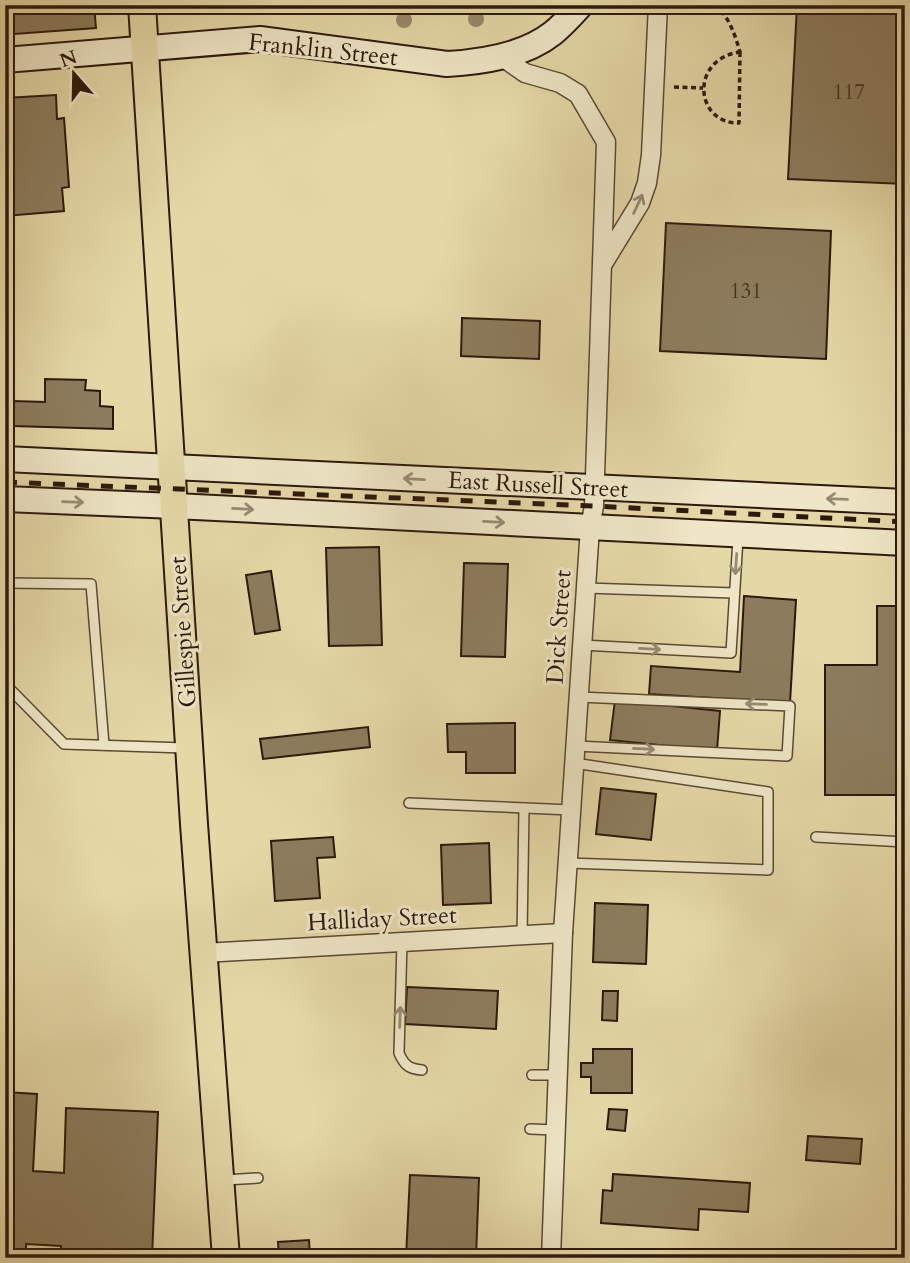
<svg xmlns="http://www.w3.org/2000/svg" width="910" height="1263" viewBox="0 0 910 1263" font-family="Cardo,serif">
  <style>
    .building { fill: #8c7c5d; stroke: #2c190c; stroke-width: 2 }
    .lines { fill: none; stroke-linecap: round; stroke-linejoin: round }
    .lane-casing { stroke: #5a4933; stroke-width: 12 }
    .street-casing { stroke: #5a4933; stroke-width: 21 }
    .secondary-casing { stroke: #2c190c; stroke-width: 28 }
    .primary-casing { stroke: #2c190c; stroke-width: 30 }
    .path { stroke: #2c190c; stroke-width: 3.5; stroke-dasharray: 5 3.5; stroke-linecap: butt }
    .lane { stroke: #eee6c6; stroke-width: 9 }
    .street { stroke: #eee6c6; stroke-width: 18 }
    .secondary { stroke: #eee6c6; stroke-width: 24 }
    .primary { stroke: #e5d8a7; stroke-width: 26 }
    .rail { stroke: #2c190c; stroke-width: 5; stroke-dasharray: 12 12; stroke-linecap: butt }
    .tree { fill: #998967 }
    .oneway { stroke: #978a72 }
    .labels { text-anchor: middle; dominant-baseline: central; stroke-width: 6; stroke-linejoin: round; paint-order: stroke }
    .number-label { font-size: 21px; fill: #443220 }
    .street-label { font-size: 24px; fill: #2c190c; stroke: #eee6c6 }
  </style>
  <rect width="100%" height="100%" fill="#e5d8a7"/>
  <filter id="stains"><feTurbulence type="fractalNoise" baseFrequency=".00286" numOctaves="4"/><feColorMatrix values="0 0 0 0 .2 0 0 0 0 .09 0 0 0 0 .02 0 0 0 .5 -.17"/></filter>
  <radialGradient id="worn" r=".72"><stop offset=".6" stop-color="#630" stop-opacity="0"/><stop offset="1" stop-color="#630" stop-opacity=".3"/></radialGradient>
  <g class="building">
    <path d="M53 5H94L96 28 14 34 12 9Z"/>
    <path d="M797 5H905V184L788 179Z"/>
    <path d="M56 95 57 119 64 118 69 187 62 188 64 211 5 216V98Z"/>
    <path d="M666 223 831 231 826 359 660 351Z"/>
    <path d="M462 318 540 321 539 359 461 356Z"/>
    <path d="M45 379 86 380 85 390 100 391V406L113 407V429L13 426 14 401 45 402Z"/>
    <path d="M379 547 382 645 329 646 326 548Z"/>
    <path d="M464 563 508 564 505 657 461 656Z"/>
    <path d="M271 571 280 630 255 634 246 575Z"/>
    <path d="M744 596 796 600 790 703 649 694 651 666 740 672Z"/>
    <path d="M877 606H905V795H825V665H877Z"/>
    <path d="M615 700 720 711 717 751 610 740Z"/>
    <path d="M515 723V773H466V752H448L447 724Z"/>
    <path d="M368 727 370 747 263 759 260 739Z"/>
    <path d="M5 771 12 772 5 930Z"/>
    <path d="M601 788 656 794 651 840 596 834Z"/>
    <path d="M333 837 335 857 317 858 320 898 275 901 271 841Z"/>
    <path d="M489 843 491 903 443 905 441 845Z"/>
    <path d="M595 903 648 905 646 964 593 962Z"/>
    <path d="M407 987 498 991 496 1029 405 1024Z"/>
    <path d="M603 991H618L617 1021 602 1020Z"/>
    <path d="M593 1049H632V1093H591V1077H581V1063H593Z"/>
    <path d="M5 1092 37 1094 33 1171 64 1173 66 1108 158 1112 152 1258H61V1246L26 1244V1258H5Z"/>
    <path d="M609 1109 627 1110 625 1131 607 1129Z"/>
    <path d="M808 1136 862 1139 860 1164 806 1160Z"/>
    <path d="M613 1174 750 1183 748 1212 699 1209 698 1230 601 1223 603 1190 612 1191Z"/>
    <path d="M410 1175 479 1178 476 1258H406Z"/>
    <path d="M309 1240 310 1258H279L278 1242Z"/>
  </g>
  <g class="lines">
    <g class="lane-casing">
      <g id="lane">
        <path d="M5 583 91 584 104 745"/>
        <path d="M586 588 734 593"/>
        <path d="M582 645 731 653 738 538"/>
        <path d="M5 684 64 744 185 748"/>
        <path d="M576 746 787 756 790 706 579 697"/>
        <path d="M409 803 571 810"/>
        <path d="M816 837 905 842"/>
        <path d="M568 863 768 870V792L574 763"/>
        <path d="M522 936 524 808"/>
        <path d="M402 942 399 1053C404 1065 409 1069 422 1070"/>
        <path d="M532 1075H558"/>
        <path d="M530 1129 556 1130"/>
        <path d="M224 1180 258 1178"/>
      </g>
    </g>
    <g class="street-casing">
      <g id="street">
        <path d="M501 56 525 73 560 83 578 94 606 142 594 506 590 527 563 933 551 1258"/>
        <path d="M604 262 640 203 647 183 651 155 658 5"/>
        <path d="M203 953 563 933"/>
      </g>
    </g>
    <g class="secondary-casing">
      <g id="secondary">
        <path d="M5 60 260 39 447 64C482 62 524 56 553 33 563 25 572 15 581 5"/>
        <path d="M5 459 905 502"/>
        <path d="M5 499 175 506 905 543"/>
      </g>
    </g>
    <g class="primary-casing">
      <path id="primary" d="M142 5 194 824 226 1258"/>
    </g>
    <g class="path">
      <path d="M715 5C729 16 735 35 740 52"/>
      <path d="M740 52 739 123C695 124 689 59 740 52Z"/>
      <path d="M674 87 703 88"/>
    </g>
    <use href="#lane" class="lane"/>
    <use href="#street" class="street"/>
    <use href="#secondary" class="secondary"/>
    <use href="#primary" class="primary"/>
    <path class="rail" d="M5 482 594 506 905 522"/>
  </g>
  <g class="tree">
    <circle cx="476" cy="19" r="8"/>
    <circle cx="404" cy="20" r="8"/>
  </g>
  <defs><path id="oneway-shaft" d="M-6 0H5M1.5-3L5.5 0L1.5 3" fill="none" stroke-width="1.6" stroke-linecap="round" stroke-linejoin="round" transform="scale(1.75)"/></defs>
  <g class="oneway">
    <use href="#oneway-shaft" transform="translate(638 204) rotate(-65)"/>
    <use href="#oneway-shaft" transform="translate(414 479) rotate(-177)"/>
    <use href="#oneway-shaft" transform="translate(837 499) rotate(-178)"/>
    <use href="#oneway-shaft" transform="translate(73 502) rotate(2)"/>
    <use href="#oneway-shaft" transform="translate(243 509) rotate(3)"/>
    <use href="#oneway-shaft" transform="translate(494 522) rotate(3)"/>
    <use href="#oneway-shaft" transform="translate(736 564) rotate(94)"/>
    <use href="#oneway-shaft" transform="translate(650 649) rotate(3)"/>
    <use href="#oneway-shaft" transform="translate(756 704) rotate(-178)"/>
    <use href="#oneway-shaft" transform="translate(644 749) rotate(3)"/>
    <use href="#oneway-shaft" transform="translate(400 1017) rotate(-88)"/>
  </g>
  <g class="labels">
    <g class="number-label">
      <text x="849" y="92">117</text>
      <text x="746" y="291">131</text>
    </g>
    <g class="street-label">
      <text transform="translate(323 50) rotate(6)">Franklin Street</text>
      <text transform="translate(538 485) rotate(3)">East Russell Street</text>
      <text transform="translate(559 627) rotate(-86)">Dick Street</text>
      <text transform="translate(183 632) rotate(-94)">Gillespie Street</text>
      <text transform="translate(382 919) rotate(-3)">Halliday Street</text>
    </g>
  </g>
  <rect width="910" height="1263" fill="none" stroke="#e5d8a7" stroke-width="28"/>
  <rect x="7" y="7" width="896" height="1249" fill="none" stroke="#2c190c" stroke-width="3.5"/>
  <rect x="14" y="14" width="882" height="1235" fill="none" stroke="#2c190c" stroke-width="2"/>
  <g transform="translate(74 74) rotate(340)" stroke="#eee6c6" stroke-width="5" paint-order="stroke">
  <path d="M0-5L12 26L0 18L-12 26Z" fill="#2c190c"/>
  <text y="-10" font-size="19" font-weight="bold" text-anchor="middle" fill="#2c190c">N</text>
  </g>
  <rect width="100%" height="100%" filter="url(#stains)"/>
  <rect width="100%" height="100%" fill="url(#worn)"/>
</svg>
